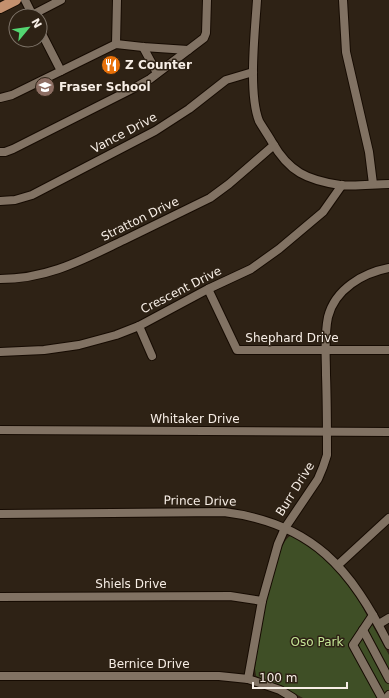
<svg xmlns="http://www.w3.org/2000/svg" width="389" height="698" viewBox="0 0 389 698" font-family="'DejaVu Sans',sans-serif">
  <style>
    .green { fill: #3f4f26 }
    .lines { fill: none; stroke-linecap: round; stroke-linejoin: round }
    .minor-casing { stroke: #160b02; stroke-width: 10 }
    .major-casing { stroke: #160b02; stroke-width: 12 }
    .minor { stroke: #817263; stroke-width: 8 }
    .major { stroke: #c3906e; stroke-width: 10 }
    .labels { text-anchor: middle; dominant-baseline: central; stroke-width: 3; stroke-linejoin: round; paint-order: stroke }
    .poi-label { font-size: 12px; font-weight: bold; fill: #f7eee6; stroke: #2e2215; text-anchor: start }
    .street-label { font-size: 12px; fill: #f7eee6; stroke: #2e2215 }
    .park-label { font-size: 12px; fill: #c4e595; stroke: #2e2215 }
  </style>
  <rect width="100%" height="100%" fill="#2e2215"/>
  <path class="green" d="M290 536 296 537 319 553 339 572 360 603 389 655V698H303L280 686 256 676 255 669C259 645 272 547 290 536Z"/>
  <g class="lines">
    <g class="minor-casing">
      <g id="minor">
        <path d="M25 0 33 16"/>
        <path d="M257 0C255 31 248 93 259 121 263 128 268 135 272 142 289 172 307 180 340 185 354 187 374 184 389 184"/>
        <path d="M343 0 346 52 369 152 373 184"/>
        <path d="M32 15 61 0"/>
        <path d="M116 44 117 0"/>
        <path d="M143 47 157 73"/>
        <path d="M61 71 116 44 143 47 188 50"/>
        <path d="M0 98 12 95 61 71 40 30"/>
        <path d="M0 152H5L13 149 134 88 150 79 204 38 206 33 207 0"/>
        <path d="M0 201 15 200 32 195 155 131 189 109 226 80 253 72"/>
        <path d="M0 279C48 279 82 260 124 240 153 226 181 212 210 198L229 184 274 145"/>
        <path d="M208 289 237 350H389"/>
        <path d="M139 326 152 356"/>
        <path d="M0 352 44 350 79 345 116 335 139 326 208 289 251 269 279 249 323 212 342 185"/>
        <path d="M0 430 389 432"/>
        <path d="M0 514 224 512C313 523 351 569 389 645"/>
        <path d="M338 565 389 518"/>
        <path d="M0 597 230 596 262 601"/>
        <path d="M373 615 353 645 382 698"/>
        <path d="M379 624 389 618"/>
        <path d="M363 630 389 679"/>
        <path d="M0 676H219L248 679 280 690 293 698"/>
        <path d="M248 679 262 601 278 544 285 528 318 479 323 467 327 455C327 428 327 402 326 375 326 356 324 336 328 317 335 289 363 273 389 268"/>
        <path d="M387 698 389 695"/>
      </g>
    </g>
    <g class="major-casing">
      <path id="major" d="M0 8 16 0"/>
    </g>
    <use href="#minor" class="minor"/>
    <use href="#major" class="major"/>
  </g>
  <defs>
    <g id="restaurant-disc" transform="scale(1)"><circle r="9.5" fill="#e8710a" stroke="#2e2215"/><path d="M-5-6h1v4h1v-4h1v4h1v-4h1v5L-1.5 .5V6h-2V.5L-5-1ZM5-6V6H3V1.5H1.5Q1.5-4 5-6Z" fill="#fff"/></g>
    <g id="school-disc" transform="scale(1)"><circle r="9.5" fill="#8d6e63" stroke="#2e2215"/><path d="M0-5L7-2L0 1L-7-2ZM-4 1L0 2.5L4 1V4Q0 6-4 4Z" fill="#fff"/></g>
  </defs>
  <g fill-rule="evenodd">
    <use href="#restaurant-disc" x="111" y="65"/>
    <use href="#school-disc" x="45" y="87"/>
  </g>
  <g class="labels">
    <g class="poi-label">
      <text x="125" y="65">Z Counter</text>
      <text x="59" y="87">Fraser School</text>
    </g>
    <g class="street-label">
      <text transform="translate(124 133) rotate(-28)">Vance Drive</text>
      <text transform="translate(140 219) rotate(-26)">Stratton Drive</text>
      <text transform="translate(181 290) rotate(-27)">Crescent Drive</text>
      <text x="292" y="338">Shephard Drive</text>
      <text x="195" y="419">Whitaker Drive</text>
      <text transform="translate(295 489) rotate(-58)">Burr Drive</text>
      <text transform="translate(200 501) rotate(1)">Prince Drive</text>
      <text x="131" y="584">Shiels Drive</text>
      <text x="149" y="664">Bernice Drive</text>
    </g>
    <g class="park-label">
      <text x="317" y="642">Oso Park</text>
    </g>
  </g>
  <g transform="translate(28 28) rotate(61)"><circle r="19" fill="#2e2215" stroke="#7e7469"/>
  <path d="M0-3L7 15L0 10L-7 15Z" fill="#54d672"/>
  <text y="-6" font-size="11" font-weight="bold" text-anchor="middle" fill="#f7eee6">N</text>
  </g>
  <path d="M253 682v6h94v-6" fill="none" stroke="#f7eee6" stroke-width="2"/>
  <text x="259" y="682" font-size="12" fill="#f7eee6" stroke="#2e2215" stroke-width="3" paint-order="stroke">100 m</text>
</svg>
